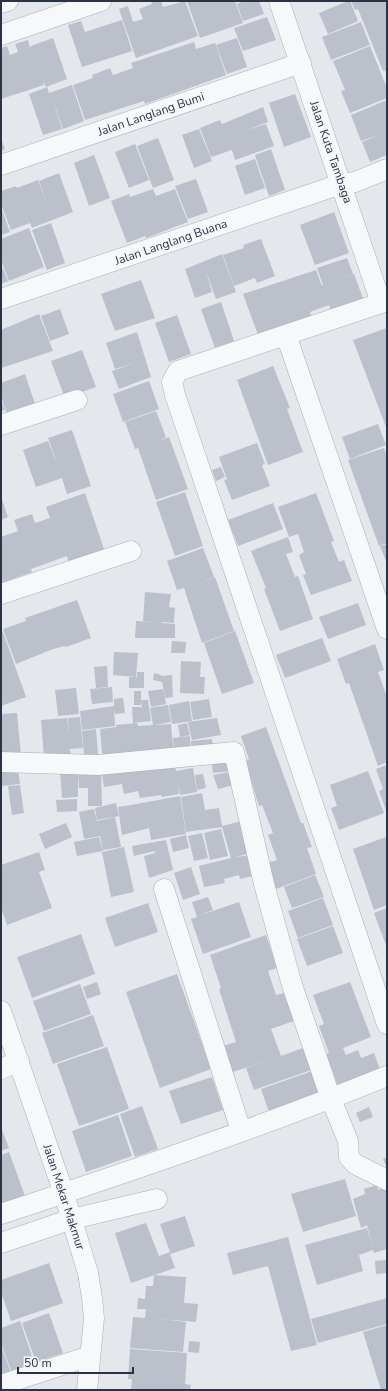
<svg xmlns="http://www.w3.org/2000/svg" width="388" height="1391" viewBox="0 0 388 1391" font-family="'Nunito Sans',sans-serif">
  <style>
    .building { fill: #bbc0ca }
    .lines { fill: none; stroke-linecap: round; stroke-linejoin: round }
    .minor-casing { stroke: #a9aeb7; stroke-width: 21 }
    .minor { stroke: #f7f8fa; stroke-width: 20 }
    .labels { text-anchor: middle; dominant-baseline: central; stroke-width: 3.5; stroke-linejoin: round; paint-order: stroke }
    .street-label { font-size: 12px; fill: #2b3445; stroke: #f4f6f9 }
  </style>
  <rect width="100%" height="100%" fill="#e4e7ec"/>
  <g class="building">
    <path d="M151 1H161L163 7 185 1 198 36 136 58 119 9 128 6 133 22 143 19 139 9 152 4Z"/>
    <path d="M187 1H235L243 23 200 38Z"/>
    <path d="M244 1H259L264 14 243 21 237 4Z"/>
    <path d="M348 1H350L358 21 328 34 319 13Z"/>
    <path d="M351 1H387V75L385 70 383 71 358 9 355 10Z"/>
    <path d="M267 17 276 40 243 51 234 28Z"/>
    <path d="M122 20 132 51 82 67 68 25 81 21 85 32Z"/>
    <path d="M361 22 370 45 331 60 322 37Z"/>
    <path d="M53 38 67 79 46 87 43 81 44 85 1 99V48L7 46 10 55 18 52 15 44 28 40 30 48 31 46Z"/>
    <path d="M237 38 247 67 227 74 216 45Z"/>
    <path d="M194 42 196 49 215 43 226 75 145 104 144 101 85 120 73 85 93 78 92 75 110 68 113 75 133 68 131 63Z"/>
    <path d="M370 46 387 88V98L350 113 341 91 345 90 333 61Z"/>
    <path d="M72 85 84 121 63 129 52 98 62 129 43 135 29 94 47 87 49 93Z"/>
    <path d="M295 94 311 137 284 147 269 103Z"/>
    <path d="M387 100V155L370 162 362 142 378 135 361 141 351 115Z"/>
    <path d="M263 107 268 122 247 130 266 124 274 146 235 160 232 150 211 157 200 128 220 120 222 124Z"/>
    <path d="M199 129 212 161 194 168 182 135Z"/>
    <path d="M158 138 174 180 153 188 137 146Z"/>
    <path d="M1 139 5 149 1 151Z"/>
    <path d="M135 144 149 180 129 188 115 152Z"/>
    <path d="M271 149 285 190 269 196 255 155Z"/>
    <path d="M94 155 110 198 89 206 74 163Z"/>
    <path d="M255 159 265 188 245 195 235 166Z"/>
    <path d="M59 173 73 212 32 228 30 223 11 230 1 204V191L16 186 17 188 38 180 48 208 39 181Z"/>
    <path d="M196 179 208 212 188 219 175 186Z"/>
    <path d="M153 189 156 196 175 189 188 222 146 238 145 236 127 243 111 201 129 194 130 197Z"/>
    <path d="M1 207 10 232 1 235Z"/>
    <path d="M334 212 349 253 315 265 300 225Z"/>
    <path d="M51 223 65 263 47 270 32 230Z"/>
    <path d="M29 228 44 267 9 281 1 260V239Z"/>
    <path d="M261 239 275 276 257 283 255 278 234 286 223 255 244 248 243 245Z"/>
    <path d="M222 254 236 292 216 299 206 271 212 292 195 298 185 269Z"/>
    <path d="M347 258 353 274 343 278 354 274 364 301 331 312 329 305 310 312 311 316 258 335 243 294 316 270 322 286 323 285 317 268Z"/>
    <path d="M1 264 8 281 1 284Z"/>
    <path d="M141 280 155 318 115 331 101 294Z"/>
    <path d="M221 302 234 341 215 348 201 309Z"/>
    <path d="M60 309 69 334 50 341 41 316Z"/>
    <path d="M39 314 53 351 1 368V330Z"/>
    <path d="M177 315 191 354 169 362 155 323Z"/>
    <path d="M387 328V426L386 427 353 340Z"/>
    <path d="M137 332 151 377 119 389 112 371 137 362 115 369 106 343Z"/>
    <path d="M82 350 96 387 65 398 51 361Z"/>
    <path d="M273 366 290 408 287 409 303 452 268 465 237 380Z"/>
    <path d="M25 374 35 404 7 414 1 396V383Z"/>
    <path d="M149 381 159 409 123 422 113 394Z"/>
    <path d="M1 399 5 410 1 411Z"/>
    <path d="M156 411 166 437 159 441 169 437 188 489 156 500 138 448 135 449 125 422Z"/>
    <path d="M378 424 386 445 350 459 342 437Z"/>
    <path d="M72 430 91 486 67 494 62 478 36 487 23 450 48 441 58 466 48 438Z"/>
    <path d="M257 443 265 464 262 465 270 486 232 500 224 480 227 479 219 457Z"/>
    <path d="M384 448 387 457V543L379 546 348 460Z"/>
    <path d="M221 467 225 477 216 481 212 470Z"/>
    <path d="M185 492 203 546 175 556 156 502Z"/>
    <path d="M85 493 105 552 69 564 67 556 31 569 32 572 1 583V537L18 531 14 520 32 514 35 523 50 518 46 507Z"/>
    <path d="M316 493 334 541 331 542 339 562 344 560 352 581 311 595 303 575 306 574 299 555 304 552 298 534 289 537 278 507Z"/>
    <path d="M1 497 8 517 1 520Z"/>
    <path d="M273 503 283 529 238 546 228 520Z"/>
    <path d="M288 537 293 552 286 554 295 577 298 576 313 619 280 631 264 589 266 588 251 551Z"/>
    <path d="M387 544V564L380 546Z"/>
    <path d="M203 548 214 577 192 586 215 577 234 631 202 643 184 588 177 590 167 561Z"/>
    <path d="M145 592 171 594 169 607 175 608 174 623 162 622V623L175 624V638H135L136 621 157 622 143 621Z"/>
    <path d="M77 600 91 638 66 647 65 646 53 649 16 664 3 629 26 621 25 618Z"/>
    <path d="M358 603 366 625 328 639 319 617Z"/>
    <path d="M235 631 254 683 222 694 204 643Z"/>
    <path d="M3 632 26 697 1 706V633Z"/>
    <path d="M322 638 331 661 285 678 276 655Z"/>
    <path d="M172 641 186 642 185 653H171Z"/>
    <path d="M375 644 384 670 378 672 387 697V762L378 766 349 683 346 684 337 659Z"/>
    <path d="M114 652 138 653 136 677 113 675Z"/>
    <path d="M181 661 201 662 200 677H205L204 694 180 693Z"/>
    <path d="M107 666 108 687 96 688 94 667Z"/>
    <path d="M137 672H144V688H129V677H137Z"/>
    <path d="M154 673 161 675 162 682 153 680Z"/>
    <path d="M172 675 173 697 165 698 161 676Z"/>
    <path d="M112 687 113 702 92 704 90 689Z"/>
    <path d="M76 688 79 714 58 716 55 690Z"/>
    <path d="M163 689 166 704 151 707 148 691Z"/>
    <rect x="134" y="691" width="7" height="14"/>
    <path d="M123 698 125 713 115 714 114 709 115 726 82 730 80 711 114 706V699Z"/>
    <path d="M209 699 212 717 193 720 190 702Z"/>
    <path d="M141 700H148L151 721 133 723 132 707H142Z"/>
    <path d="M189 701 192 721 172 724 169 705Z"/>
    <path d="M168 705 171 722 155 725 171 724 174 757 119 761 118 741 119 762H103L100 729 116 727 117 736 116 725 137 723 138 726 153 725 150 708Z"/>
    <path d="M17 713 21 756 1 758V714Z"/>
    <path d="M80 717 83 748 70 749 71 758H44L41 720 67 718 69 734 68 718Z"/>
    <path d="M217 718 221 735 192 740 188 722Z"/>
    <path d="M187 723 190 735 180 737 178 725Z"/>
    <path d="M266 727 301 823H303L312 847 307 848 316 874 276 889 267 863 277 860 268 835 273 833 262 805 259 806 245 761 256 756 249 759 241 736Z"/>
    <path d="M96 729 98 755 84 756 82 731Z"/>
    <path d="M190 736 191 754 174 756 173 738Z"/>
    <path d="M212 739 213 751 192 752 191 741Z"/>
    <path d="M230 753 232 771 213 773 211 755Z"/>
    <path d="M174 761 176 771 193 768 197 792 180 795 178 784 179 794 162 797 161 795 140 798 138 791 124 794 122 784 104 787 101 769Z"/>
    <path d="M387 765V813L379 791 383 789 376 769Z"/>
    <path d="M18 769 20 784 1 786V771Z"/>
    <path d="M60 769H101L102 806H88V788H79L78 773V797L62 798Z"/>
    <path d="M235 771 238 784 218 789 213 775Z"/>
    <path d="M368 771 384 813 339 830 331 808 337 806 330 785Z"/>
    <path d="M203 774 206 788 197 790 195 775Z"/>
    <path d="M20 785 24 813 12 815 8 786Z"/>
    <path d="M202 793 205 810 219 808 222 826 246 820 255 852 235 857 253 855 257 875 240 879 239 875 224 879 225 883 204 887 199 866 231 858 222 827 186 832 181 797Z"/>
    <path d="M180 796 186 834 151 840 149 828 122 835 118 807 131 805 132 811 131 805Z"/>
    <path d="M77 799V811L57 812 56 800Z"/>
    <path d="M116 803 119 816 97 820 95 808Z"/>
    <path d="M94 809 97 821 115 817 121 847 103 850 100 836 84 839 79 812Z"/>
    <path d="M66 823 72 837 45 849 39 834Z"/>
    <path d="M221 829 228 856 210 860 204 833Z"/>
    <path d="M202 833 208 858 194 861 188 836Z"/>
    <path d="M186 835 189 848 173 852 170 839Z"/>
    <path d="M99 837 103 851 77 856 74 842Z"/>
    <path d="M386 837 387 905 374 910 353 849Z"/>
    <path d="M166 840 173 870 149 878 144 856 155 853V851L134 856 132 846Z"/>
    <path d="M124 847 134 892 111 897 102 852Z"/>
    <path d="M39 852 45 870 39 872 52 908 7 925 1 908V865Z"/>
    <path d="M191 867 200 894 183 900 174 873Z"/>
    <path d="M315 875 324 897 292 908 284 887Z"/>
    <path d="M208 897 213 910 198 916 239 902 251 937 203 954 191 919 197 917 192 902Z"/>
    <path d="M323 898 333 925 298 938 288 911Z"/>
    <path d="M148 903 158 932 115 947 105 918Z"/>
    <path d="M387 908V948L374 913Z"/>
    <path d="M333 926 343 953 307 966 297 939Z"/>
    <path d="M81 934 95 974 32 998 17 957Z"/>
    <path d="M266 935 277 968 268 971 276 995 284 993 294 1021 271 1029 281 1056 306 1047 314 1069 254 1090 246 1068 275 1058 233 1072 223 1046 236 1042 219 989 221 988 210 955Z"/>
    <path d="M177 974 211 1069 160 1088 126 992Z"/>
    <path d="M97 982 101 994 87 999 83 987Z"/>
    <path d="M350 982 371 1037 343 1048 346 1055 358 1050 361 1058 374 1053 381 1072 341 1094 326 1054 329 1053 319 1026 324 1024 313 995Z"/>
    <path d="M80 984 91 1014 44 1031 33 1001Z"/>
    <path d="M93 1015 104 1046 53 1064 42 1033Z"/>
    <path d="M107 1047 129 1109 79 1126 57 1064Z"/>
    <path d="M315 1070 323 1093 269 1112 261 1089Z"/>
    <path d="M212 1077 223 1110 181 1124 169 1091Z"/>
    <path d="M142 1106 158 1149 135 1157 120 1114Z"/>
    <path d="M369 1107 373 1117 360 1122 356 1113Z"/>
    <path d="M118 1115 132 1156 86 1172 72 1131Z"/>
    <path d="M1 1127 9 1148 1 1151Z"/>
    <path d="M9 1152 25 1196 1 1205V1155Z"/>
    <path d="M387 1157V1168L383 1159Z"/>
    <path d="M345 1179 356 1216 303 1232 291 1194Z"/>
    <path d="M377 1185 378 1190 385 1187 387 1195V1249L374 1253 373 1250 359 1255 363 1271 317 1285 305 1245 367 1228 373 1249 367 1225 361 1228 353 1199 365 1194 364 1189Z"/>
    <path d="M185 1216 195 1246 170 1254 175 1268 131 1283 115 1233 146 1223 159 1256 170 1252 160 1224Z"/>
    <path d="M288 1237 317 1345 291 1351 268 1266 233 1275 227 1253Z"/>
    <path d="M387 1260V1273L376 1274 375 1261Z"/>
    <path d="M49 1263 63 1303 11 1321 1 1292V1280Z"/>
    <path d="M154 1275 186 1277 184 1303 198 1304 196 1322 160 1319 186 1322 183 1352 130 1348 133 1317 145 1318 146 1309H137L138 1298 145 1299 146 1286H153Z"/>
    <path d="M387 1298V1324L318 1343 311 1319Z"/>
    <path d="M49 1313 63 1353 36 1362 22 1323Z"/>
    <path d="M20 1321 36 1368 13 1376 1 1343V1328Z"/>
    <path d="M387 1325V1390H381L363 1332Z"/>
    <path d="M189 1341 200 1342 199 1353 188 1352Z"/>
    <path d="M1 1345 11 1373 1 1377Z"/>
    <path d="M130 1349 187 1353 185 1384 191 1385 190 1390H131L132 1379H128Z"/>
  </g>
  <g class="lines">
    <g class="minor-casing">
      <g id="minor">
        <path d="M279 1 381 303"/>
        <path d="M1 3 8 1"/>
        <path d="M1 35 101 1"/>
        <path d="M1 165 301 63"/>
        <path d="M1 299 341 184 355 182 387 169"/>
        <path d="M387 301 178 371 172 382 175 395 387 1024"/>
        <path d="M286 335 387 629"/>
        <path d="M1 425 77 400"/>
        <path d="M1 594 131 551"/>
        <path d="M1 762 98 765 234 752 264 884 292 985 331 1099 348 1141 349 1157 355 1164 387 1180"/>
        <path d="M164 889 241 1131"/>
        <path d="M1 1011 64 1194 88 1273 92 1298 94 1318 87 1390"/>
        <path d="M1 1069 19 1061"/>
        <path d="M1 1214C131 1171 261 1127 387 1076"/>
        <path d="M1 1243 72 1219 157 1199"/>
        <path d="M1 1385 90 1356"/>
      </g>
    </g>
    <use href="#minor" class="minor"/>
  </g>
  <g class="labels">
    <g class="street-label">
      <text transform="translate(151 114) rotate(-19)">Jalan Langlang Bumi</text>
      <text transform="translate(331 152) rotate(71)">Jalan Kuta Tambaga</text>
      <text transform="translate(171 242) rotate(-19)">Jalan Langlang Buana</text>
      <text transform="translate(64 1197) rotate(72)">Jalan Mekar Makmur</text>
    </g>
  </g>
  <rect width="388" height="1391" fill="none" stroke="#2b3445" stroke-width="4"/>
  <path d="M18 1367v6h115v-6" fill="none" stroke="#2b3445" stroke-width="2"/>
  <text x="24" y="1367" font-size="12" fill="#2b3445" stroke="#f4f6f9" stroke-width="3" paint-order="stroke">50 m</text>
</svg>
